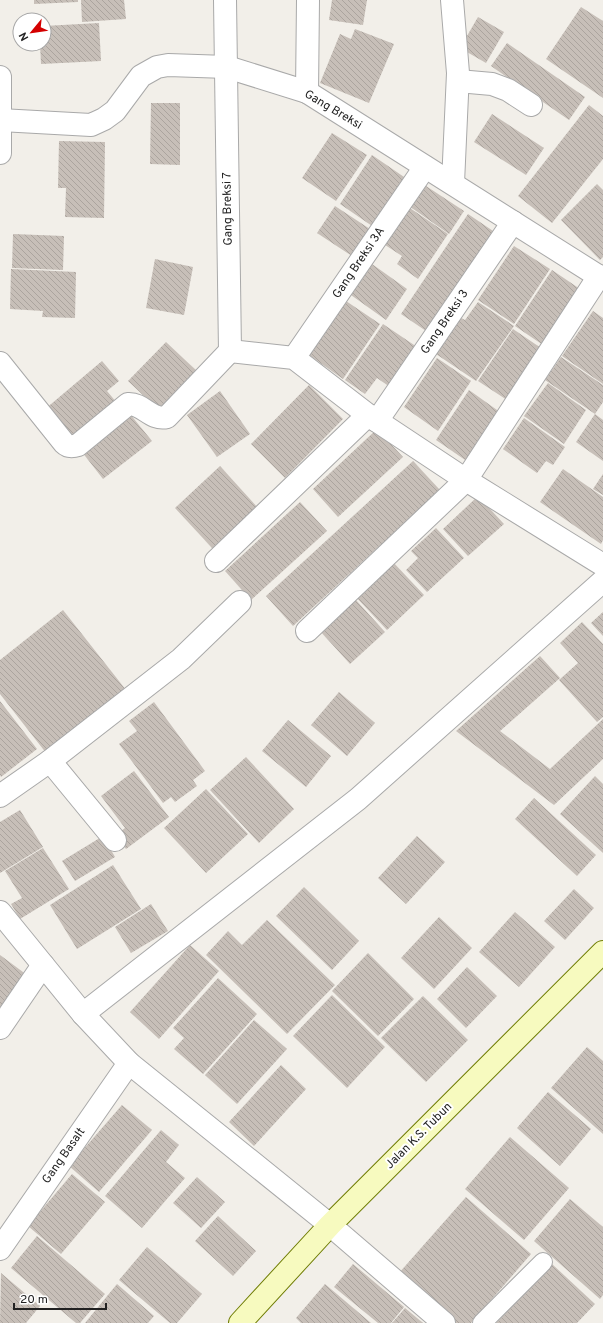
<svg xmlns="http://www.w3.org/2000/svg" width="603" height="1323" viewBox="0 0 603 1323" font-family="Overpass,sans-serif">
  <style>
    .building { fill: url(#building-back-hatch) }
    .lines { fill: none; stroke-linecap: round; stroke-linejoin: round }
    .lane-casing { stroke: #a9a9a9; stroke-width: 20 }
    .street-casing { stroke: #a9a9a9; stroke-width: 24 }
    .secondary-casing { stroke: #707d05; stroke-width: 24 }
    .lane { stroke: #fff; stroke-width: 18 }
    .street { stroke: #fff; stroke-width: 22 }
    .secondary { stroke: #f7fabf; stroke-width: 22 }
    .labels { text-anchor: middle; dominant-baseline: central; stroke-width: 4; stroke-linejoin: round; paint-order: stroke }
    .street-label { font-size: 12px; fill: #222; stroke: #fff }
  </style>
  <defs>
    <pattern id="building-back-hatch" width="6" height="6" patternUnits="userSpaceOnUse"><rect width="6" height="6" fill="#c7bfb8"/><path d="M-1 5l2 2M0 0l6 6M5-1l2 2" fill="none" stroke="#aba49e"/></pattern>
  </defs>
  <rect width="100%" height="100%" fill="#f2efe9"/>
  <g class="building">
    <path d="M34 0H78V2L34 4Z"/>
    <path d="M81 0H124L126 19 82 22Z"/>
    <path d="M332 0H367L363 25 329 20Z"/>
    <path d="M581 7 603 21V98L546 59Z"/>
    <path d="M478 17 504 32 486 63 460 48Z"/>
    <path d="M99 23 101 61 41 64 40 44H44V26Z"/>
    <path d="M355 29 394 44 369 103 320 83 340 34 351 39Z"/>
    <path d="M507 43 585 97 569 120 491 66Z"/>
    <path d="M151 103H180V165L150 164Z"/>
    <path d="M589 105 603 116V159L552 223 518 196Z"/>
    <path d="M492 114 544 148 526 175 474 142Z"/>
    <path d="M332 133 367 155 336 201 302 178Z"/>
    <path d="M59 141 105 142 104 218 65 217 66 188H58Z"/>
    <path d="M372 155 407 179 375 228 340 204Z"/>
    <path d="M423 184 464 211 449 234 409 206Z"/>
    <path d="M597 184 603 190V257L600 260 561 220Z"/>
    <path d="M404 204 448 234 418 279 397 264 402 256 379 241Z"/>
    <path d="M335 206 373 231 355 258 317 233Z"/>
    <path d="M468 214 499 235 432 335 401 314Z"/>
    <path d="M13 234 64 236 63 270 12 268Z"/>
    <path d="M514 246 550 269 514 324 478 300Z"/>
    <path d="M155 259 193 267 184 315 146 308Z"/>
    <path d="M372 264 407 289 386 320 351 295Z"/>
    <path d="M11 269 76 272 75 318 42 317 43 311 10 309Z"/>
    <path d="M552 270 580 289 543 345 515 326Z"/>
    <path d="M346 301 380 324 343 379 309 355Z"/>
    <path d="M478 302 514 326 476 381 436 354 461 318 465 320Z"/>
    <path d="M593 311 603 318V384L562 356Z"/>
    <path d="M383 324 417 347 390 387 377 378 365 394 345 380Z"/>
    <path d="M513 329 541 348 507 400 478 381Z"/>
    <path d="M166 342 200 374 162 413 128 381Z"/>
    <path d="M561 357 603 385V402L595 414 545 380Z"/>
    <path d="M437 358 471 381 438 431 404 407Z"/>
    <path d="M102 361 119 381 107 391 117 403 71 442 44 410Z"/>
    <path d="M548 383 586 410 564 444 524 416Z"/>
    <path d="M309 385 343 419 285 478 251 444Z"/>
    <path d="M469 390 504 415 471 464 436 440Z"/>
    <path d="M220 391 250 434 217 457 187 415Z"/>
    <path d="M130 414 152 441 103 479 82 452Z"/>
    <path d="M595 414 603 420V461L576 442Z"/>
    <path d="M524 418 565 447 553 465 546 461 537 473 503 449Z"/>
    <path d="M377 429 403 457 338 517 313 489Z"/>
    <path d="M413 461 440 490 293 626 266 596Z"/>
    <path d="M220 466 258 508 213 549 175 508Z"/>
    <path d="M563 469 603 497V540L601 544 540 502Z"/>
    <path d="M603 474V495L593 489Z"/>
    <path d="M478 496 504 524 468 556 443 529Z"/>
    <path d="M300 502 327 531 251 600 225 571Z"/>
    <path d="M436 528 464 558 427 592 406 570 418 558 411 551Z"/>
    <path d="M392 561 424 595 387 630 355 596Z"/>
    <path d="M355 599 385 632 350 664 320 631Z"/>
    <path d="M63 610 130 695 50 758 0 694V660Z"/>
    <path d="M603 612V636L591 623Z"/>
    <path d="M582 622 603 644V717L597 722 559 680 578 663 560 643Z"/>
    <path d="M540 656 560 678 500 731 550 769 603 719V759L554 805 456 731Z"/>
    <path d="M339 692 375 723 347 756 311 725Z"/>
    <path d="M0 701 37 749 1 777 0 775Z"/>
    <path d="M154 702 205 771 193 780 197 786 175 802 171 797 163 803 119 744 137 731 129 721Z"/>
    <path d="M288 720 331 756 306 787 262 751Z"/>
    <path d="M246 757 294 809 259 843 210 790Z"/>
    <path d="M134 771 169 817 126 849 116 835 125 828 101 796Z"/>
    <path d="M595 776 603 784V853L560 814Z"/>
    <path d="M206 789 248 834 206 873 164 828Z"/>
    <path d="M534 798 596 855 577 876 515 819Z"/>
    <path d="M20 810 43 847 0 873V822Z"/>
    <path d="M103 836 115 857 75 881 62 861Z"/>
    <path d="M417 836 445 862 406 904 378 878Z"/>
    <path d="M43 848 69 889 20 919 11 904 22 898 5 871Z"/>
    <path d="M113 865 141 909 77 949 50 905Z"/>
    <path d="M304 887 359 941 332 970 276 916Z"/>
    <path d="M574 889 594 908 565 940 544 921Z"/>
    <path d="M151 904 168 931 131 953 115 927Z"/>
    <path d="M515 912 555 947 519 987 479 952Z"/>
    <path d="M439 917 472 948 434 989 401 958Z"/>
    <path d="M267 920 335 985 287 1034 206 955 228 931 242 945Z"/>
    <path d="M190 945 219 971 159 1039 130 1012Z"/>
    <path d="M368 953 414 999 378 1036 332 991Z"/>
    <path d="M0 955 27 975 0 1012Z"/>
    <path d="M467 967 497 996 466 1028 437 999Z"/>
    <path d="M218 978 257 1014 203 1074 174 1049 184 1038 173 1028Z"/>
    <path d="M332 995 385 1047 347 1088 293 1036Z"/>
    <path d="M423 996 468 1040 426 1082 381 1038Z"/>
    <path d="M254 1020 287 1049 237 1104 205 1075Z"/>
    <path d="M587 1047 603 1061V1134L551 1088Z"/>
    <path d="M281 1065 306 1089 254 1146 229 1122Z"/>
    <path d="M548 1092 591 1129 560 1166 517 1128Z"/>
    <path d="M122 1105 152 1130 99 1192 69 1166Z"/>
    <path d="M161 1130 179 1145 166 1162 185 1178 142 1228 105 1196Z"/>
    <path d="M510 1137 569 1188 524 1240 465 1189Z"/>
    <path d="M72 1174 105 1202 61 1254 28 1226Z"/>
    <path d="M197 1177 225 1202 201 1228 173 1203Z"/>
    <path d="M466 1197 531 1254 471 1323H455L399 1273Z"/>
    <path d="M570 1199 603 1227V1295L600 1299 534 1241Z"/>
    <path d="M218 1216 256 1251 233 1276 195 1241Z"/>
    <path d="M37 1236 105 1294 80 1323H76L11 1268Z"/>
    <path d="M147 1247 202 1294 177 1323H170L119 1280Z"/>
    <path d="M353 1264 404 1307 391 1323H378L334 1287Z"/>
    <path d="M552 1264 595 1304 577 1323H496Z"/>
    <path d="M1 1273 40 1306 26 1323H0Z"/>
    <path d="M117 1284 154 1316 148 1323H85Z"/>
    <path d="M325 1284 371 1323H301L296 1318Z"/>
    <path d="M405 1308 423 1323H392Z"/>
  </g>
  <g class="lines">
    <g class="lane-casing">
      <path id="lane" d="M482 1323 543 1262"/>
    </g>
    <g class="street-casing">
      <g id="street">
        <path d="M225 0 230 351"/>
        <path d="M452 0 458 73 453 183"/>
        <path d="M0 77V153"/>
        <path d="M458 81 492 84 508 90 531 105"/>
        <path d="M307 92 308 0"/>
        <path d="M0 120 91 125 104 119 115 111 141 76 157 67 168 65 227 67 307 92 603 279"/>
        <path d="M230 351 294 358 368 415 466 480 603 565"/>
        <path d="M294 358 425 167"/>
        <path d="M0 363 64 443C68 447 72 447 78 445L128 404C143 403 151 421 167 417L230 351"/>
        <path d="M377 421 513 222"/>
        <path d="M216 561 368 415"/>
        <path d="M307 631 466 480 599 276"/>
        <path d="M50 761 115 840"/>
        <path d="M0 796 50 761 181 659 240 602"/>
        <path d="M0 912 83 1014 129 1063 330 1225 444 1323"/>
        <path d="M83 1014 358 799 603 581"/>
        <path d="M0 1028 43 965"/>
        <path d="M0 1249 129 1063"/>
      </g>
    </g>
    <g class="secondary-casing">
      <path id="secondary" d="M240 1323 330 1225 603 952"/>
    </g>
    <use href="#lane" class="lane"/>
    <use href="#street" class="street"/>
    <use href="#secondary" class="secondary"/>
  </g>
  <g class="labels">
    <g class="street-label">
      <text transform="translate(333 110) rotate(31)">Gang Breksi</text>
      <text transform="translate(228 209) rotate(-91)">Gang Breksi 7</text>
      <text transform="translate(359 263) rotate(-56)">Gang Breksi 3A</text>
      <text transform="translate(445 322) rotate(-56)">Gang Breksi 3</text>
      <text transform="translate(419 1136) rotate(-45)">Jalan K.S. Tubun</text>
      <text transform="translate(64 1156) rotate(-55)">Gang Basalt</text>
    </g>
  </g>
  <g transform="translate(32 32) rotate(241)"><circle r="19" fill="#ffffff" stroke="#a7a7a7"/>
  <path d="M0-3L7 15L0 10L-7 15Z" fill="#d40000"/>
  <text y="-6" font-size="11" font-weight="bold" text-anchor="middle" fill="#222222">N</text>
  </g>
  <path d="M14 1303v6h92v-6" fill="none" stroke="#222222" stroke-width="2"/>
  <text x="20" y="1303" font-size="12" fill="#222222" stroke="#ffffff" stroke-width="3" paint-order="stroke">20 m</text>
</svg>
